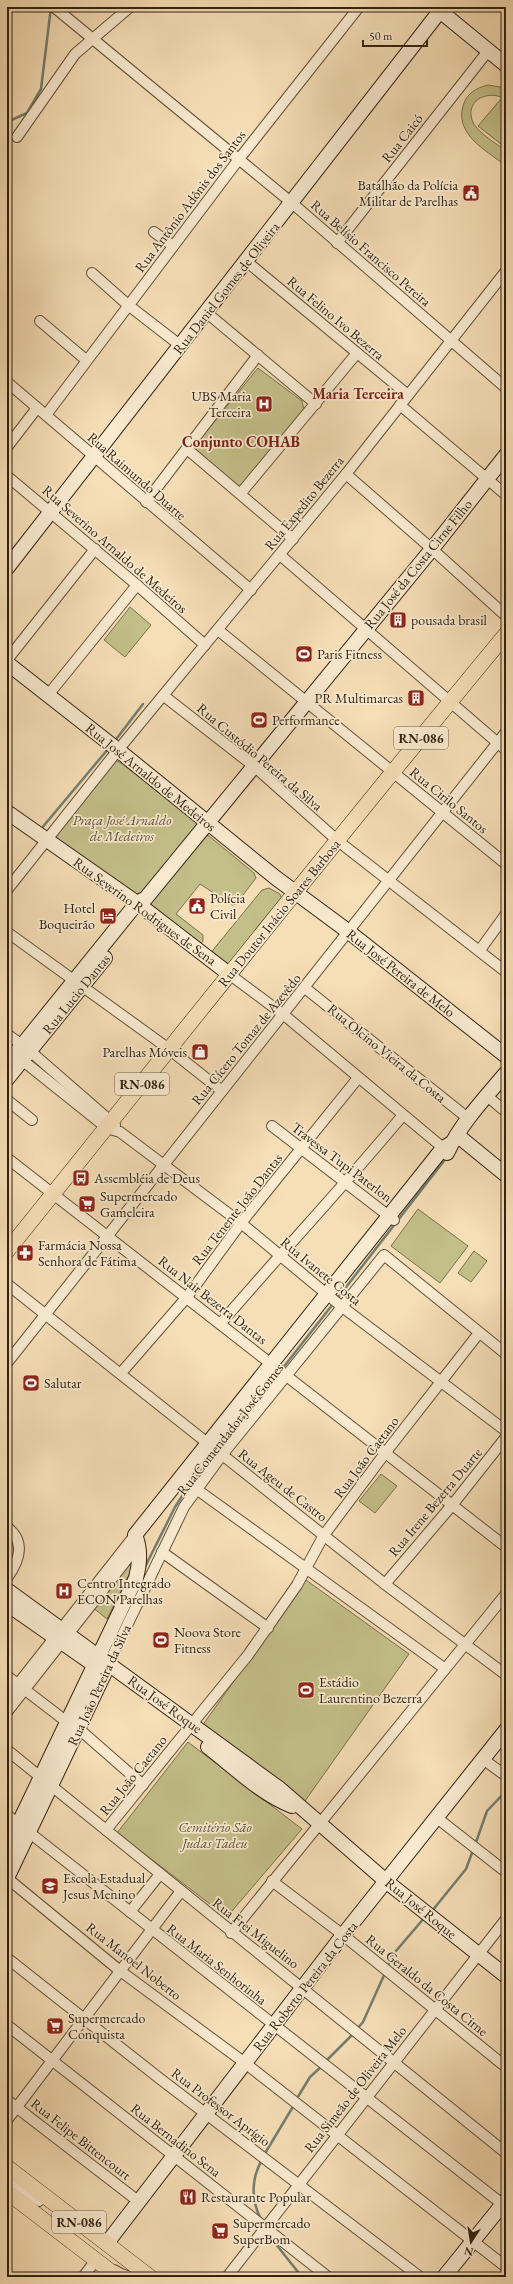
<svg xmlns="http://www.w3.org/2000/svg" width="513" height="2284" viewBox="0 0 513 2284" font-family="'EB Garamond',serif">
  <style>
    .green { fill: #c3bf89; stroke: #7a704d }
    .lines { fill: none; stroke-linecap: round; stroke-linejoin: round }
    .stream { stroke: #727e72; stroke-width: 2.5 }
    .street-casing { stroke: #62513a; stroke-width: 12 }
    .secondary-casing { stroke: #312211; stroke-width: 16 }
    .primary-casing { stroke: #312211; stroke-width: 16 }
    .street { stroke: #f9ead0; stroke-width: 10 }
    .secondary { stroke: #f9ead0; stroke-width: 14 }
    .primary { stroke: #f6deb6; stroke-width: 15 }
    .labels { text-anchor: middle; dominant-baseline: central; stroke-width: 3.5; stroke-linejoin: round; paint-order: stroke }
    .shield { fill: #f9ead0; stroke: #6d5e4a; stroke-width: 1 }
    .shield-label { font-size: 13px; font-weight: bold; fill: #312211 }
    .street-label { font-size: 14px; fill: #312211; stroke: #f9ead0 }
    .poi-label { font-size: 14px; fill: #312211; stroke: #f9ead0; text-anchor: start }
    .park-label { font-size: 14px; font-style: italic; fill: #5d5135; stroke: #f9ead0 }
    .neighbourhood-label { font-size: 15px; font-weight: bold; fill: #7a1f14; stroke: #f9ead0 }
  </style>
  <rect width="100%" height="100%" fill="#f6deb6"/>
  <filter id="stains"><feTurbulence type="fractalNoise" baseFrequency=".005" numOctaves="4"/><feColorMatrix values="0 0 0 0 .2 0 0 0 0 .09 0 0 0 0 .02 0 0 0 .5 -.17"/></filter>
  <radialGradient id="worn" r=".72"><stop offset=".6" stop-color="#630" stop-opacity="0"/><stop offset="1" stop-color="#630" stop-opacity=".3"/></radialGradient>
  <g class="green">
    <path d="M488 85 506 88V100C492 89 465 98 472 120 476 132 496 143 506 151V166C486 150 455 135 463 106 466 94 476 88 488 85Z"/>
    <path d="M500 100 506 105V148L478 126Z"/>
    <path d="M258 368 302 401 304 410 242 488 237 489 196 453 197 443Z"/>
    <path d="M130 607 151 625 125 657 104 640Z"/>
    <path d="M112 761H117L121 763 196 822 197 826 137 897 54 841 53 833Z"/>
    <path d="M205 835 209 836 254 873 256 878 236 904 232 905 200 884 176 914 203 935V941L199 946 148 906Z"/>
    <path d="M269 888 280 894 282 899 228 967 212 954 213 950 262 890Z"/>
    <path d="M418 1209 468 1246 440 1283 391 1246Z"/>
    <path d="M474 1251 487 1261 471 1282 458 1273Z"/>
    <path d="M381 1474 397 1486 375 1513 359 1501Z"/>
    <path d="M126 1561 131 1564 132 1569 107 1619 92 1607Z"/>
    <path d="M306 1580 409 1654 305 1801 202 1726Z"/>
    <path d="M188 1742 302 1829 227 1917 117 1833Z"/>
  </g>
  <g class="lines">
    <g class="stream">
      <path d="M7 122 27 113 41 89 51 7"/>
      <path d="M114 742 143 704"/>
      <path d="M41 829 108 749"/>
      <path d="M336 1300 447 1157"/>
      <path d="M282 1369 333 1304"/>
      <path d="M219 1449 279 1373"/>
      <path d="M191 1483 216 1453"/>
      <path d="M145 1567 175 1507 188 1487"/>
      <path d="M475 1845 487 1811 506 1791"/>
      <path d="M432 1911 466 1869 473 1850"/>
      <path d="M388 1967 390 1958 425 1917"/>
      <path d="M357 2029 363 2022 385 1973"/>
      <path d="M325 2062 354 2033"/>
      <path d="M296 2100 310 2077 322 2066"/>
      <path d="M264 2155 294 2105"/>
      <path d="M261 2219C251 2201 251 2178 262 2160"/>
      <path d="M271 2238 302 2277"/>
    </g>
    <g class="street-casing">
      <g id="street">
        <path d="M54 7 292 203 506 388"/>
        <path d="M17 137 75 54 130 7"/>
        <path d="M154 232 173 246"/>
        <path d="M337 243 488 51"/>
        <path d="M246 261 408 395"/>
        <path d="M92 273 128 305 181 346"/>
        <path d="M207 313 316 404"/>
        <path d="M40 321 86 360"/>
        <path d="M7 382 251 590"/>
        <path d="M400 405 506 495"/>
        <path d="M46 415 239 159 359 7"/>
        <path d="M7 447 37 408"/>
        <path d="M187 449 293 539"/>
        <path d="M346 474 432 549 506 616"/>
        <path d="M7 476 137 585 205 645"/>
        <path d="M241 493 357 353"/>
        <path d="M146 502 258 355"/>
        <path d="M280 555 506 750"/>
        <path d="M218 630 506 864"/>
        <path d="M7 660 95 549"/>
        <path d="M48 695 137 585"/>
        <path d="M164 696 255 767 338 841 506 972"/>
        <path d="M7 890 118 750 346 474 506 271"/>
        <path d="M7 932 169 1049 222 1091"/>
        <path d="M480 950 506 914"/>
        <path d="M229 974 284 1015 448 1152"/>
        <path d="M305 988 469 1119"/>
        <path d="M7 1034 30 1051 115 1125"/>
        <path d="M7 1048 107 1128 120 1132 241 1223 341 1306 506 1431"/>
        <path d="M487 1096 506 1112"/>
        <path d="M7 1100 32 1120"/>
        <path d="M272 1126 394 1220"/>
        <path d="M7 1158 506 1547"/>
        <path d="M7 1284 390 1588 506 1675"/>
        <path d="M221 1323C281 1253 344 1186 403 1115"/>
        <path d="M7 1363 506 732"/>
        <path d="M121 1373 187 1297 241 1223 358 1078"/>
        <path d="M181 1478 444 1668"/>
        <path d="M7 1527C26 1542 20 1560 7 1578"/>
        <path d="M162 1552 268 1628"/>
        <path d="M385 1584 453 1504 506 1437"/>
        <path d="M106 1669 184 1507 222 1455 384 1255 506 1354"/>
        <path d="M7 1676 67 1722"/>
        <path d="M7 1698 135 1535"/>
        <path d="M7 1712 139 1544"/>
        <path d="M79 1729 143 1785"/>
        <path d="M7 1750 506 2153"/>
        <path d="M483 1759 506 1776"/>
        <path d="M7 1815 506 2207"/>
        <path d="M437 1818 506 1872"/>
        <path d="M106 1830 248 1655 297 1585 324 1535 386 1452 479 1333"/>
        <path d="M7 1878 119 1970 245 2063 506 2267"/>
        <path d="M272 1881 343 1935 506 2067"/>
        <path d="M130 1912 160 1874"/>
        <path d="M231 1933 506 1594"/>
        <path d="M7 1958 159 2078 420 2277"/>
        <path d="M7 2025 328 2277"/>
        <path d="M7 2100 138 2201"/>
        <path d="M7 2120 181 1891"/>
        <path d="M7 2177 39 2201"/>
        <path d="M114 2270 121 2274 130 2277"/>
        <path d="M7 2276 8 2277"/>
        <path d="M83 2277 96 2260"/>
        <path d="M227 2277 506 1919"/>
      </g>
    </g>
    <g class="secondary-casing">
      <g id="secondary">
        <path d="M7 568 440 11 506 65"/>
        <path d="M7 663 118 750 276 878 349 932 506 1056"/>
        <path d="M7 812 137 903 229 974"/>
        <path d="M7 1064 137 903 146 898 432 549 506 455"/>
        <path d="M7 1079 105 958"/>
        <path d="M457 1135 506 1175"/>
        <path d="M447 1153C461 1123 485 1098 506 1073"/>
        <path d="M7 1590 280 1789 387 1882 506 1976"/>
        <path d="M7 1604 90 1662"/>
        <path d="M208 1747C234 1767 261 1794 292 1806"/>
        <path d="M7 1848 136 1578C140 1563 141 1549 135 1535L443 1148 450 1144"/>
        <path d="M7 1878 105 1672"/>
        <path d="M107 2243 343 1935 506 1730"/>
        <path d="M444 2277 506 2200"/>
      </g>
    </g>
    <g class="primary-casing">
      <g id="primary">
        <path d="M7 1251C173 1045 337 838 506 634"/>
        <path d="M7 2167 150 2277"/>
        <path d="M7 2192 118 2277"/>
      </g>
    </g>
    <use href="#street" class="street"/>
    <use href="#secondary" class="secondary"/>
    <use href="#primary" class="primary"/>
  </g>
  <defs>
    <g id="civic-square" transform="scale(0.9)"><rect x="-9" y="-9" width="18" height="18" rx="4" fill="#8f2418" stroke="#f9ead0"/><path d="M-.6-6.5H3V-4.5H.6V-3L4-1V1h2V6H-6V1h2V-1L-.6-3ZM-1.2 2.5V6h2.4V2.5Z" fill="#fff"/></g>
    <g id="hospital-square" transform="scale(0.9)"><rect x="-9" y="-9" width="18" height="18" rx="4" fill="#8f2418" stroke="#f9ead0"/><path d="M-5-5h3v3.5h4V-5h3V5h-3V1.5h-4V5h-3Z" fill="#fff"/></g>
    <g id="building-square" transform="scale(0.9)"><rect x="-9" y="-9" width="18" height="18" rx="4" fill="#8f2418" stroke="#f9ead0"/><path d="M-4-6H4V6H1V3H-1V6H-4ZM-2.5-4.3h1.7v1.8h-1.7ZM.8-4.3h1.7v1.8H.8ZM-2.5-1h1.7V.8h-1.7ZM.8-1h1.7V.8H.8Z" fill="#fff"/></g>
    <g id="stadium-square" transform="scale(0.9)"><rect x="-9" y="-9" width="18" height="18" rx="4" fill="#8f2418" stroke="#f9ead0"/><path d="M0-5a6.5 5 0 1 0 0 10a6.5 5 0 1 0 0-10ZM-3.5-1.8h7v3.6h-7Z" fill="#fff"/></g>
    <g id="hotel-square" transform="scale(0.9)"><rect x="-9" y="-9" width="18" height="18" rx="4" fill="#8f2418" stroke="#f9ead0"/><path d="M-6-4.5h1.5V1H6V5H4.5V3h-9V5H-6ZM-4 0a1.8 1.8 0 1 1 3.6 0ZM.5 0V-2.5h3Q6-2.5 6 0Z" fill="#fff"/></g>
    <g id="shop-square" transform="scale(0.9)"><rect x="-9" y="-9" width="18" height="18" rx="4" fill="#8f2418" stroke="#f9ead0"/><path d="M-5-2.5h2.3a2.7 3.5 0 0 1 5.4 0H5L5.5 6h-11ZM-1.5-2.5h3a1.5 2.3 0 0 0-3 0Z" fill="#fff"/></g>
    <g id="bus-square" transform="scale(0.9)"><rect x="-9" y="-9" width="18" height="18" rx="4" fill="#8f2418" stroke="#f9ead0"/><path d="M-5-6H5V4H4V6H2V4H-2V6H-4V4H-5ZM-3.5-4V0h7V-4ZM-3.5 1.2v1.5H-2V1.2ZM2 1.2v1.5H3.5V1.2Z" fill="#fff"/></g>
    <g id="supermarket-square" transform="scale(0.9)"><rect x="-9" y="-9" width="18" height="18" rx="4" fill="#8f2418" stroke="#f9ead0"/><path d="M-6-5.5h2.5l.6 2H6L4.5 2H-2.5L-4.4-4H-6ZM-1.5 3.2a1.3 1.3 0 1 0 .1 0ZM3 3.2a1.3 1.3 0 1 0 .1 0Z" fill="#fff"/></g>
    <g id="pharmacy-square" transform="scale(0.9)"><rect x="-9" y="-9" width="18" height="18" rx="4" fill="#8f2418" stroke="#f9ead0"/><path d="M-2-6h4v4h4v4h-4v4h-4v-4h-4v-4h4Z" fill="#fff"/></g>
    <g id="school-square" transform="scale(0.9)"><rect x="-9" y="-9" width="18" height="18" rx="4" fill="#8f2418" stroke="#f9ead0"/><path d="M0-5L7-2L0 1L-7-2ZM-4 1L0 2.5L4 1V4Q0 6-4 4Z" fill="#fff"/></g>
    <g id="restaurant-square" transform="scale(0.9)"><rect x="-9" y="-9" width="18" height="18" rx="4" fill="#8f2418" stroke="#f9ead0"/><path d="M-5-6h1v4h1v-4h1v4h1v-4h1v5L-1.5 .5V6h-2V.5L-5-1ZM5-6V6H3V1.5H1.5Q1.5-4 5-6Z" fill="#fff"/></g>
  </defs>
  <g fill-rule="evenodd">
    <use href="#civic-square" x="471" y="193"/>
    <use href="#hospital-square" x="264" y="404"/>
    <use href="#building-square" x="398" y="620"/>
    <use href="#stadium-square" x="304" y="654"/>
    <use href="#building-square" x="416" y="698"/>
    <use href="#stadium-square" x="259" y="720"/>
    <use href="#civic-square" x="197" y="906"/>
    <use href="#hotel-square" x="108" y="916"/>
    <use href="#shop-square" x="200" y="1052"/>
    <use href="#bus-square" x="81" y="1178"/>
    <use href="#supermarket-square" x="87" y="1204"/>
    <use href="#pharmacy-square" x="25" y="1253"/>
    <use href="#stadium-square" x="31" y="1383"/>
    <use href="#hospital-square" x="64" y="1591"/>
    <use href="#stadium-square" x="161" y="1640"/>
    <use href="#stadium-square" x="306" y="1690"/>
    <use href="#school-square" x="50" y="1886"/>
    <use href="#supermarket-square" x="55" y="2026"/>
    <use href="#restaurant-square" x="188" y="2197"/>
    <use href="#supermarket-square" x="220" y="2231"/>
  </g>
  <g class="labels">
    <g class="shield">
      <rect x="394" y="727" width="54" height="22" rx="3"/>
      <rect x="115" y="1073" width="54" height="22" rx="3"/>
      <rect x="52" y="2211" width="54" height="22" rx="3"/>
    </g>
    <g class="shield-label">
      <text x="421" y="738">RN-086</text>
      <text x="142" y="1084">RN-086</text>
      <text x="79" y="2222">RN-086</text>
    </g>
    <g class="street-label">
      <text transform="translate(402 138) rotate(-52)">Rua Caicó</text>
      <text transform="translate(190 201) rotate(-53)">Rua Antônio Adônis dos Santos</text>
      <text transform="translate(371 253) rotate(41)">Rua Belísio Francisco Pereira</text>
      <text transform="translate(226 288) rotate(-52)">Rua Daniel Gomes de Oliveira</text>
      <text transform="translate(336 318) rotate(40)">Rua Felino Ivo Bezerra</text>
      <text transform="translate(137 476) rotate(41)">Rua Raimundo Duarte</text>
      <text transform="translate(304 503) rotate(-51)">Rua Expedito Bezerra</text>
      <text transform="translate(115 549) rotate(41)">Rua Severino Arnaldo de Medeiros</text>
      <text transform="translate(418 564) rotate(-51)">Rua José da Costa Cirne Filho</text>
      <text transform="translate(260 757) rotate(40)">Rua Custódio Pereira da Silva</text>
      <text transform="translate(151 777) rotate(39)">Rua José Arnaldo de Medeiros</text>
      <text transform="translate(449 800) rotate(39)">Rua Cirilo Santos</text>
      <text transform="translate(145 911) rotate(36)">Rua Severino Rodrigues de Sena</text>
      <text transform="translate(279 913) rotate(-51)">Rua Doutor Inácio Soares Barbosa</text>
      <text transform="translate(401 973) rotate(38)">Rua José Pereira de Melo</text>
      <text transform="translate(76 994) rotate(-51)">Rua Lucio Dantas</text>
      <text transform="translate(246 1039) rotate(-51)">Rua Cícero Tomaz de Azevêdo</text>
      <text transform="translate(387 1053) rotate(39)">Rua Olcino Vieira da Costa</text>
      <text transform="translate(342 1162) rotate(37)">Travessa Tupi Paterlon</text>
      <text transform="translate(237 1209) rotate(-52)">Rua Tenente João Dantas</text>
      <text transform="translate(321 1271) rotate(39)">Rua Ivanete Costa</text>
      <text transform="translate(213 1300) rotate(38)">Rua Nair Bezerra Dantas</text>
      <text transform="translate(230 1429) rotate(-52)">Rua Comendador José Gomes</text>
      <text transform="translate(366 1457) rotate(-53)">Rua João Caetano</text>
      <text transform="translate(283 1485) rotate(38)">Rua Ageu de Castro</text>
      <text transform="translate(435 1502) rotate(-50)">Rua Irene Bezerra Duarte</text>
      <text transform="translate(99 1685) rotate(-65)">Rua João Pereira da Silva</text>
      <text transform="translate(165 1704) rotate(36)">Rua José Roque</text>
      <text transform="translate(133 1775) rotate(-51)">Rua João Caetano</text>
      <text transform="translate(421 1908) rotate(39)">Rua José Roque</text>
      <text transform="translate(256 1933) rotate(38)">Rua Frei Miguelino</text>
      <text transform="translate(134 1961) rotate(38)">Rua Manoel Noberto</text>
      <text transform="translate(217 1964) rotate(38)">Rua Maria Senhorinha</text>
      <text transform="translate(427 1985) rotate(39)">Rua Geraldo da Costa Cirne</text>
      <text transform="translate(305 1986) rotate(-52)">Rua Roberto Pereira da Costa</text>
      <text transform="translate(355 2089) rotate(-52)">Rua Simeão de Oliveira Melo</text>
      <text transform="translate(221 2107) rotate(37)">Rua Professor Aprígio</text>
      <text transform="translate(81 2139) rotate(38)">Rua Felipe Bittencourt</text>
      <text transform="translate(176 2140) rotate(38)">Rua Bernadino Sena</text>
    </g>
    <g class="poi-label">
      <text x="458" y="185" text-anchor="end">Batalhão da Polícia<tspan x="458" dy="16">Militar de Parelhas</tspan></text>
      <text x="251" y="396" text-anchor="end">UBS Maria<tspan x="251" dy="16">Terceira</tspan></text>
      <text x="411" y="620">pousada brasil</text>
      <text x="317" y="654">Paris Fitness</text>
      <text x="403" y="698" text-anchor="end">PR Multimarcas</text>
      <text x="272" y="720">Performance</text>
      <text x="210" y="898">Polícia<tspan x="210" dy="16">Civil</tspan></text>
      <text x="95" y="908" text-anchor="end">Hotel<tspan x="95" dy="16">Boqueirão</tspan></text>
      <text x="187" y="1052" text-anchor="end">Parelhas Móveis</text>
      <text x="94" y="1178">Assembléia de Deus</text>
      <text x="100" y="1196">Supermercado<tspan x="100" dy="16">Gameleira</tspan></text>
      <text x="38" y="1245">Farmácia Nossa<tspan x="38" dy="16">Senhora de Fátima</tspan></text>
      <text x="44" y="1383">Salutar</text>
      <text x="77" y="1583">Centro Integrado<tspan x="77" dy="16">ECON Parelhas</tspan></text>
      <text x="174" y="1632">Noova Store<tspan x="174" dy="16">Fitness</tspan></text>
      <text x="319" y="1682">Estádio<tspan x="319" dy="16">Laurentino Bezerra</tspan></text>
      <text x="63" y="1878">Escola Estadual<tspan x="63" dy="16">Jesus Menino</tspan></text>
      <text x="68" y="2018">Supermercado<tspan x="68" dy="16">Conquista</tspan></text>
      <text x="201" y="2197">Restaurante Popular</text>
      <text x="233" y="2223">Supermercado<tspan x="233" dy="16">SuperBom</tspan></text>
    </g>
    <g class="park-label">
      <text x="122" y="820">Praça José Arnaldo<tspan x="122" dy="16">de Medeiros</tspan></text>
      <text x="215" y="1827">Cemitério São<tspan x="215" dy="16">Judas Tadeu</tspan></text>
    </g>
    <g class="neighbourhood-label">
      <text x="358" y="393">Maria Terceira</text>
      <text x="241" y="441">Conjunto COHAB</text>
    </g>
  </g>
  <rect width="513" height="2284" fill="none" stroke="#f6deb6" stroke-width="24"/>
  <rect x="8" y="8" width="497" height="2268" fill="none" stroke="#312211" stroke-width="2"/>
  <rect x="12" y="12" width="489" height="2260" fill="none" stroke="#312211"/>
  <g transform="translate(471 2242) rotate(192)" stroke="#f9ead0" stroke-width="3" paint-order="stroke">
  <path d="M0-3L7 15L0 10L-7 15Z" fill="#312211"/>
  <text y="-6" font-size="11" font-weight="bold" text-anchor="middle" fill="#312211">N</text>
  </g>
  <path d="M363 40v6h64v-6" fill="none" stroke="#312211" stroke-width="2"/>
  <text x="369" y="40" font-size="12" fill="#312211" stroke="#f9ead0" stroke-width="3" paint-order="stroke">50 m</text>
  <rect width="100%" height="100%" filter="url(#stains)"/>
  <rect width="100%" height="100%" fill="url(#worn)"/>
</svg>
